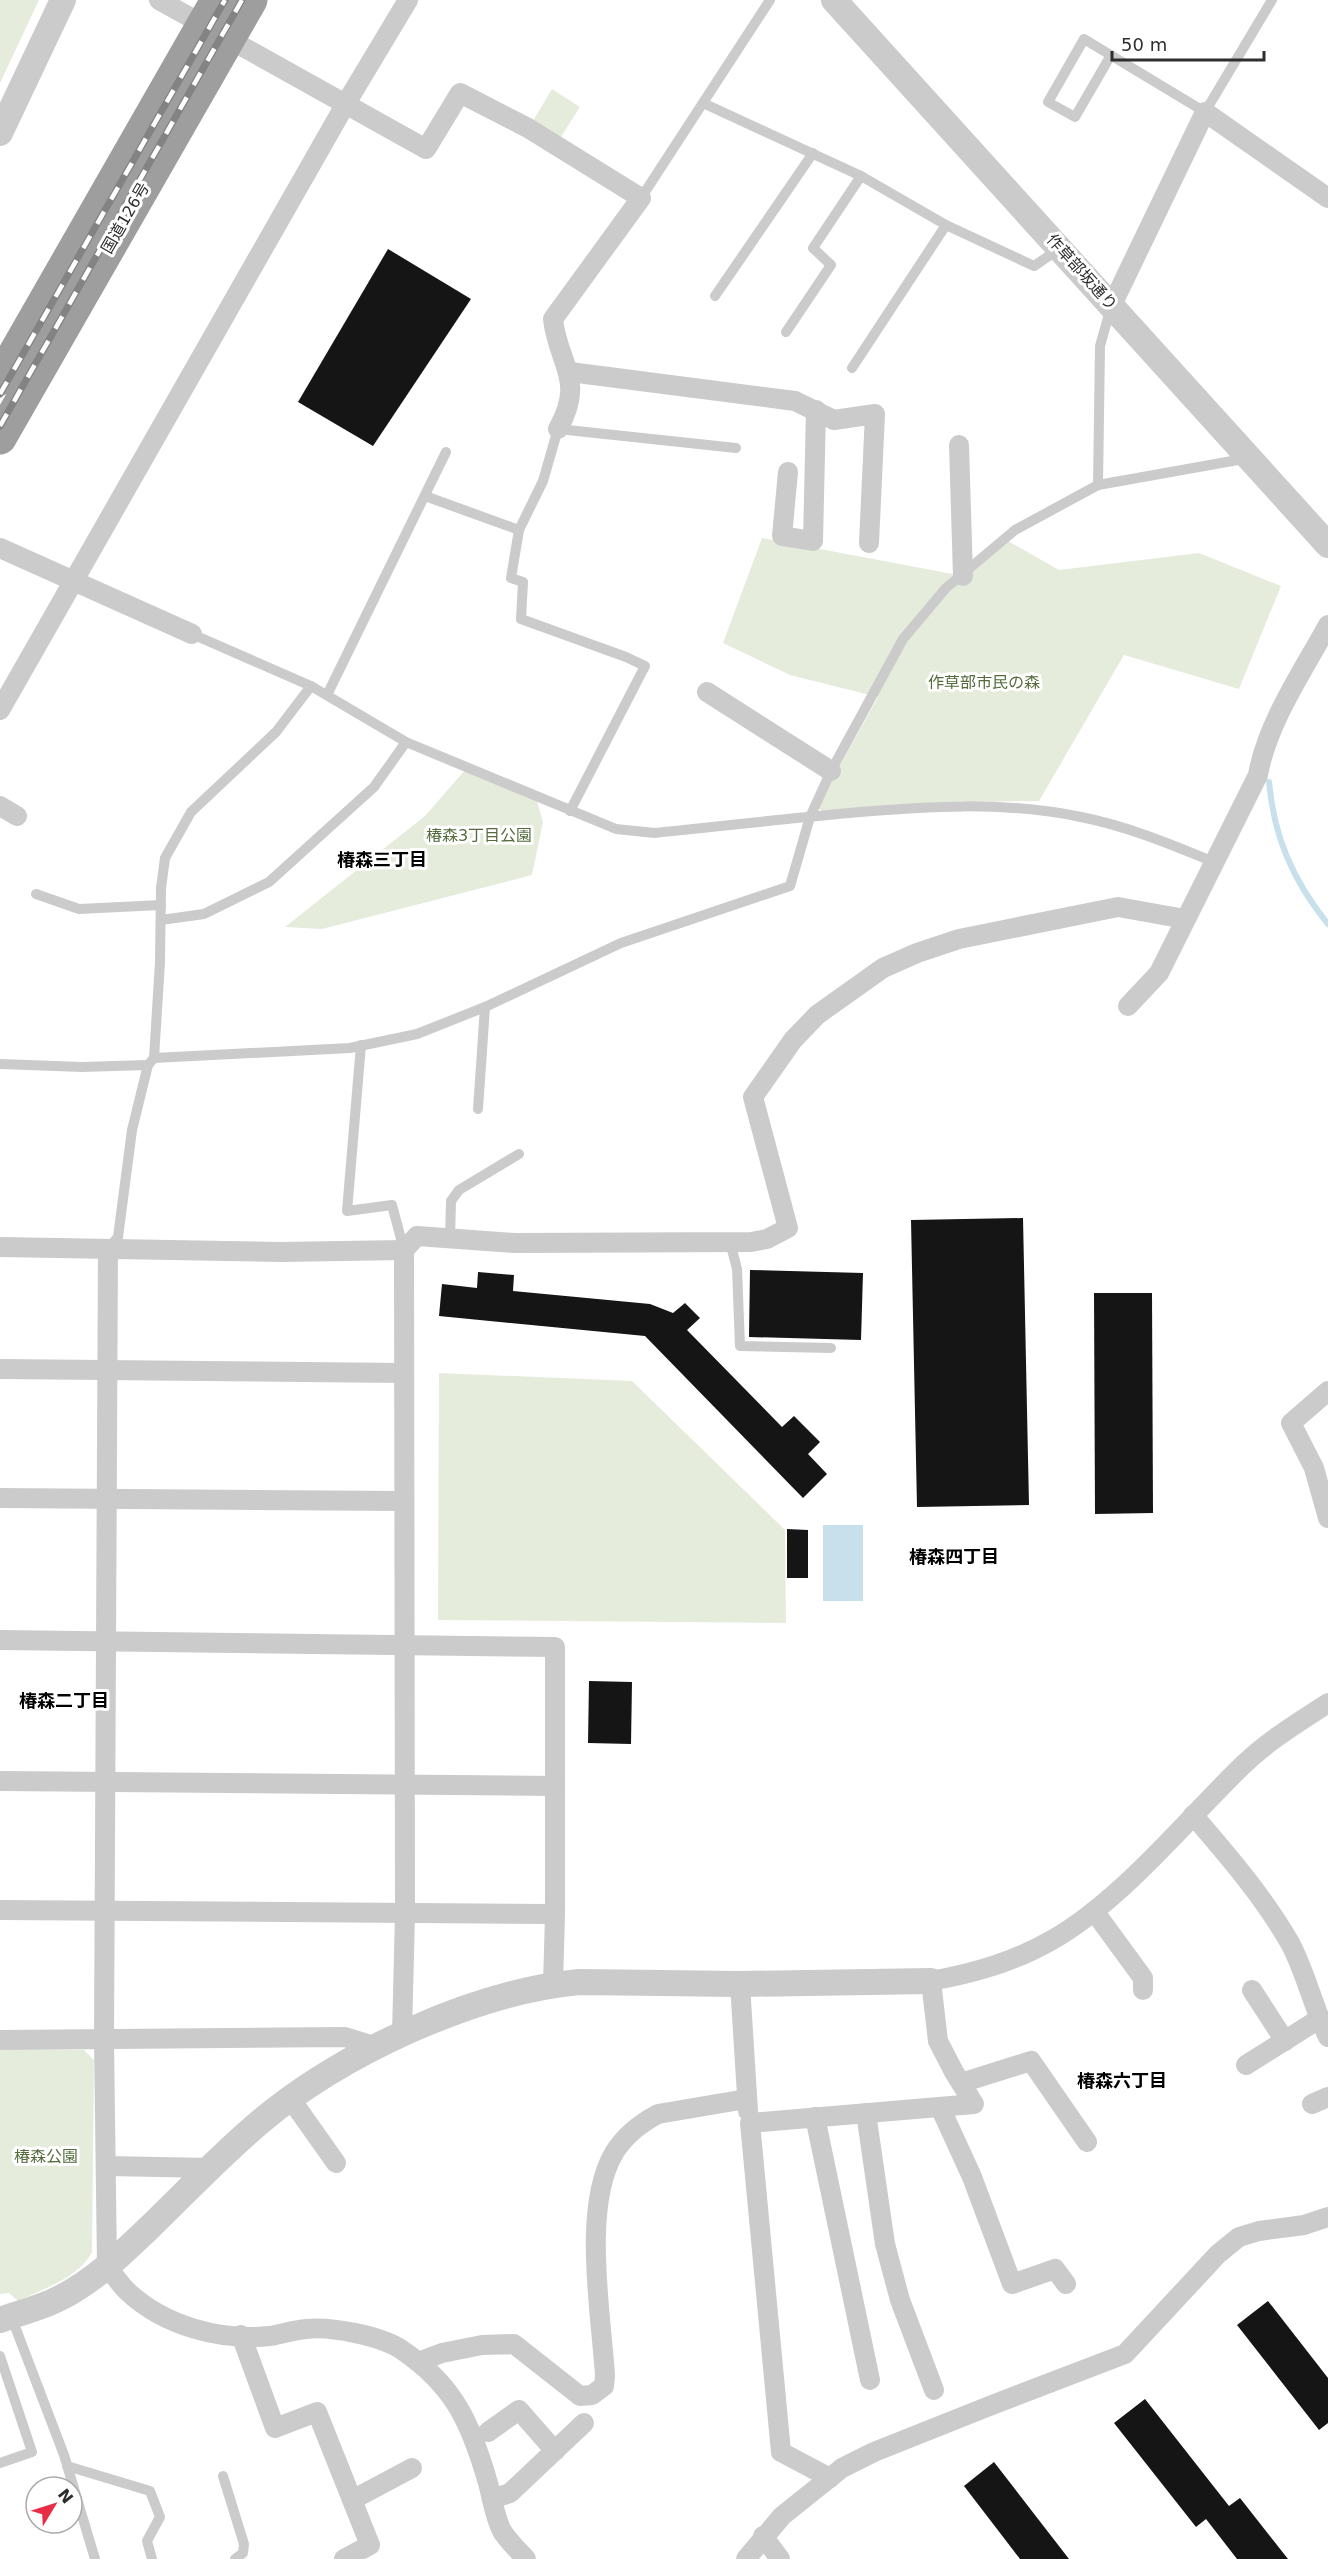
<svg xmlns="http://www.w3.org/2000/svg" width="1328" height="2559" viewBox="0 0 1328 2559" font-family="'DejaVu Sans','Noto Sans JP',sans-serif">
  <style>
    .green { fill: #e5ecdc }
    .water { fill: #c7e0ec }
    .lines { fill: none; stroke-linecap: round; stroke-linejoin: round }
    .stream { stroke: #c7e0ec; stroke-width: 6 }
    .building { fill: #151515 }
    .service { stroke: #cbcbcb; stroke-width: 10 }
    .minor { stroke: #cbcbcb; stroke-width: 20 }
    .tertiary { stroke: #cbcbcb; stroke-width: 26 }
    .trunk { stroke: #9e9e9e; stroke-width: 33 }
    .rail-casing { stroke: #838383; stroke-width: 7 }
    .rail { stroke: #fff; stroke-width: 4.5; stroke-dasharray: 14; stroke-linecap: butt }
    .labels { text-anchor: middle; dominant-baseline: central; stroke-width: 6; stroke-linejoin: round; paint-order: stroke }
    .street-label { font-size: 16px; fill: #2e2e2e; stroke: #fff }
    .park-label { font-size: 16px; fill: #546b3b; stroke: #fff }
    .neighbourhood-label { font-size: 18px; font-weight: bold; fill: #000; stroke: #fff }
  </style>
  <rect width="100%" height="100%" fill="#fff"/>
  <g class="green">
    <path d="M0 0H39L0 83Z"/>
    <path d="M552 89 580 107 557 143 530 126Z"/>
    <path d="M762 538 963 576 1008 541 1059 570 1199 553 1281 586 1239 689 1124 655 1039 801 937 802 824 813 817 807 878 697 790 675 723 643Z"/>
    <path d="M465 770 537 801 543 822 532 875 322 929 285 927 425 816Z"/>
    <path d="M439 1373 632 1381 785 1530 786 1623 438 1620Z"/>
    <path d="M0 2049 84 2050 94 2060 92 2252C79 2278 42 2289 18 2301L9 2293 0 2294Z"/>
  </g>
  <rect class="water" x="823" y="1525" width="40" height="76"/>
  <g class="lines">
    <path class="stream" d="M1269 782C1274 837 1293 881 1328 924"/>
  </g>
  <g class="building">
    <path d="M388 249 471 299 373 446 298 402Z"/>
    <path d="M1023 1218 1029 1505 917 1507 911 1220Z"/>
    <path d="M750 1270 863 1273 861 1340 749 1337Z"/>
    <path d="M478 1272 514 1275 513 1291 650 1304 673 1313 685 1303 700 1318 687 1330 782 1427 794 1416 820 1442 808 1454 827 1474 803 1498 645 1336 439 1316 442 1284 477 1288Z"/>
    <path d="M1094 1293H1152L1153 1513 1095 1514Z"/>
    <path d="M787 1529 808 1530V1578H787Z"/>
    <path d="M589 1681 632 1682 631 1744 588 1743Z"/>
    <path d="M1268 2301 1328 2378V2423L1319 2430 1237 2325Z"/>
    <path d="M1145 2399 1229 2506 1240 2498 1288 2559H1237L1206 2519 1196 2527 1114 2423Z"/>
    <path d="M994 2462 1069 2559H1020L964 2486Z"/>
  </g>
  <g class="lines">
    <g class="service">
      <path d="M1111 55 1075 117 1048 102 1084 39 1205 112 1272 0"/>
      <path d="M703 103 861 176 946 225 852 368"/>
      <path d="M641 198 770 0"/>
      <path d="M946 225 1034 266 1059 249"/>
      <path d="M715 296 813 153"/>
      <path d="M786 332 831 265 813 248 861 176"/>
      <path d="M1098 485 1100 346 1111 307"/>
      <path d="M425 496 519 530 543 481 558 429 736 448"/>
      <path d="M519 530 511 578 523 582 521 619 626 657 645 666 570 811"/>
      <path d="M192 634 311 686 406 742 616 829 655 833C720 826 784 819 849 813 926 806 1004 801 1081 817 1127 826 1170 844 1214 862"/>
      <path d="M327 695 446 452"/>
      <path d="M36 894 79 909 161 905"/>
      <path d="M161 920 204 914 269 882 374 787 406 742"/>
      <path d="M361 1045 347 1211 392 1205 404 1250"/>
      <path d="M154 1058 350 1048 417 1034 485 1007 621 943 790 886 810 817 831 771 903 639 946 588 1015 530 1098 485 1249 458"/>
      <path d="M0 1064 82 1067 148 1065"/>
      <path d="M478 1109 485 1007"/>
      <path d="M450 1239 451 1201 459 1190 519 1154"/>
      <path d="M730 1242 737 1269 740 1346 831 1348"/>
      <path d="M108 1249 118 1237 132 1130 148 1065 154 1058 160 962 161 888 165 858 191 812 276 732 311 686"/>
      <path d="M11 2316 64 2455 95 2559"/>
      <path d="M0 2356 32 2452 0 2463"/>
      <path d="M67 2466 150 2491 160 2517 147 2541 152 2559"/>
      <path d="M223 2476 244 2544 243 2553 235 2559"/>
    </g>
    <g class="minor">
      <path d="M159 0 426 149 460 93 528 128 641 198 553 319C558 365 586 379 558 429"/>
      <path d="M1112 305 1205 112 1328 198"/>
      <path d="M570 372 795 401 834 420 875 414 869 543"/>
      <path d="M959 445 963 576"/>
      <path d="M788 472 782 536 813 541 816 410"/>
      <path d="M0 548 192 634"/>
      <path d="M707 692 831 771"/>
      <path d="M0 710 345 105 408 0"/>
      <path d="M0 806 17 816"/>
      <path d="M1128 1006 1159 973 1258 775C1267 723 1303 671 1328 625"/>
      <path d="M0 1247 280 1252 404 1250"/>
      <path d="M108 1249 104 2040 107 2266C113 2274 119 2283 127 2291 164 2326 220 2341 270 2336 282 2334 294 2330 306 2329 330 2326 382 2336 402 2350 455 2386 471 2424 488 2483 492 2498 495 2518 502 2531 508 2541 518 2550 526 2559"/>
      <path d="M0 1369 404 1373"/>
      <path d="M1328 1391 1291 1423 1314 1468 1328 1518"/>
      <path d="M0 1498 404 1501"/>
      <path d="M0 1640 555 1647V1914L553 1985"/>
      <path d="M0 1781 555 1786"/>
      <path d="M1193 1815C1228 1856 1263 1896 1290 1943 1306 1973 1313 2007 1328 2037"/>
      <path d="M0 1910 555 1914"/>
      <path d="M1094 1911 1143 1978V1990"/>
      <path d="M740 1984 748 2111"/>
      <path d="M1252 1990 1285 2041"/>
      <path d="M402 2034 405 1914 404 1250 417 1236 514 1243 751 1242 767 1239 788 1228 753 1097 793 1040 817 1015 883 968 917 953 959 939 1118 907 1185 919"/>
      <path d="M0 2040 345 2037 377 2047"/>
      <path d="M1246 2065 1319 2019"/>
      <path d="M961 2083 1031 2061 1087 2142"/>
      <path d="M290 2098 336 2163"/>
      <path d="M1312 2104 1328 2097"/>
      <path d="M940 2107 972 2177 1012 2284 1055 2269 1066 2284"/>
      <path d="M866 2113 885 2244 900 2300 934 2390"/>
      <path d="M815 2117 870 2380"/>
      <path d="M106 2166 211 2168"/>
      <path d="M241 2335 275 2428 317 2412 370 2545 344 2559"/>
      <path d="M418 2362 442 2353 482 2345 514 2344 580 2396 592 2395 604 2386 605 2375C601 2313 582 2207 614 2153 625 2135 641 2123 658 2114L746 2099"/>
      <path d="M488 2432 519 2410 555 2451"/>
      <path d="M830 2478 781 2452 750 2123 974 2104 954 2072 938 2041 931 1981C974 1973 1014 1962 1052 1940 1121 1901 1186 1820 1243 1765 1269 1740 1299 1722 1328 1703"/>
      <path d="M492 2499 510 2493 584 2423"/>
      <path d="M352 2500 412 2468"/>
      <path d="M763 2536 780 2559"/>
      <path d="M746 2559 782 2516 842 2468 874 2452 992 2405 1125 2354 1218 2254 1239 2237 1259 2231 1304 2225 1328 2217"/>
    </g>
    <g class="tertiary">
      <path d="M834 0 1328 545"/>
      <path d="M0 133 63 0"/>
      <path d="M0 2320C19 2313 41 2308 60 2298 94 2281 124 2252 152 2225 187 2191 222 2154 260 2122 341 2054 473 1992 579 1982L740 1984 931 1981"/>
    </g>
    <g class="trunk">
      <path d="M0 379 217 0"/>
      <path d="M0 438 251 0"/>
    </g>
    <g class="rail-casing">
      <g id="rail">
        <path d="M0 394 225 0"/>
        <path d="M0 426 242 0"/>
      </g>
    </g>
    <use href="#rail" class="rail"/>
  </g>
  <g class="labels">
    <g class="street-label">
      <text transform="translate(125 218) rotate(-60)">国道126号</text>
      <text transform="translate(1082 272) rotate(48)">作草部坂通り</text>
    </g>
    <g class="park-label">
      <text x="984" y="682">作草部市民の森</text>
      <text x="479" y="835">椿森3丁目公園</text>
      <text x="46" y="2156">椿森公園</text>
    </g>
    <g class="neighbourhood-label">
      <text x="382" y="859">椿森三丁目</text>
      <text x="954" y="1556">椿森四丁目</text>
      <text x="64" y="1700">椿森二丁目</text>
      <text x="1122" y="2080">椿森六丁目</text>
    </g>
  </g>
  <g transform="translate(54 2505) rotate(52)"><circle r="28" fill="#ffffff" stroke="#ababab" stroke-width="1.5"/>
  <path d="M0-4.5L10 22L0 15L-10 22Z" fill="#e82d46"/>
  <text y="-9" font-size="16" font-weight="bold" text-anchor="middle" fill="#2e2e2e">N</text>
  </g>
  <path d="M1112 51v9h152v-9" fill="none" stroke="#2e2e2e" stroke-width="3"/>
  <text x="1121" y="51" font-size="18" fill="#2e2e2e" stroke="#ffffff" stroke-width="4.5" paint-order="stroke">50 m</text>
</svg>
